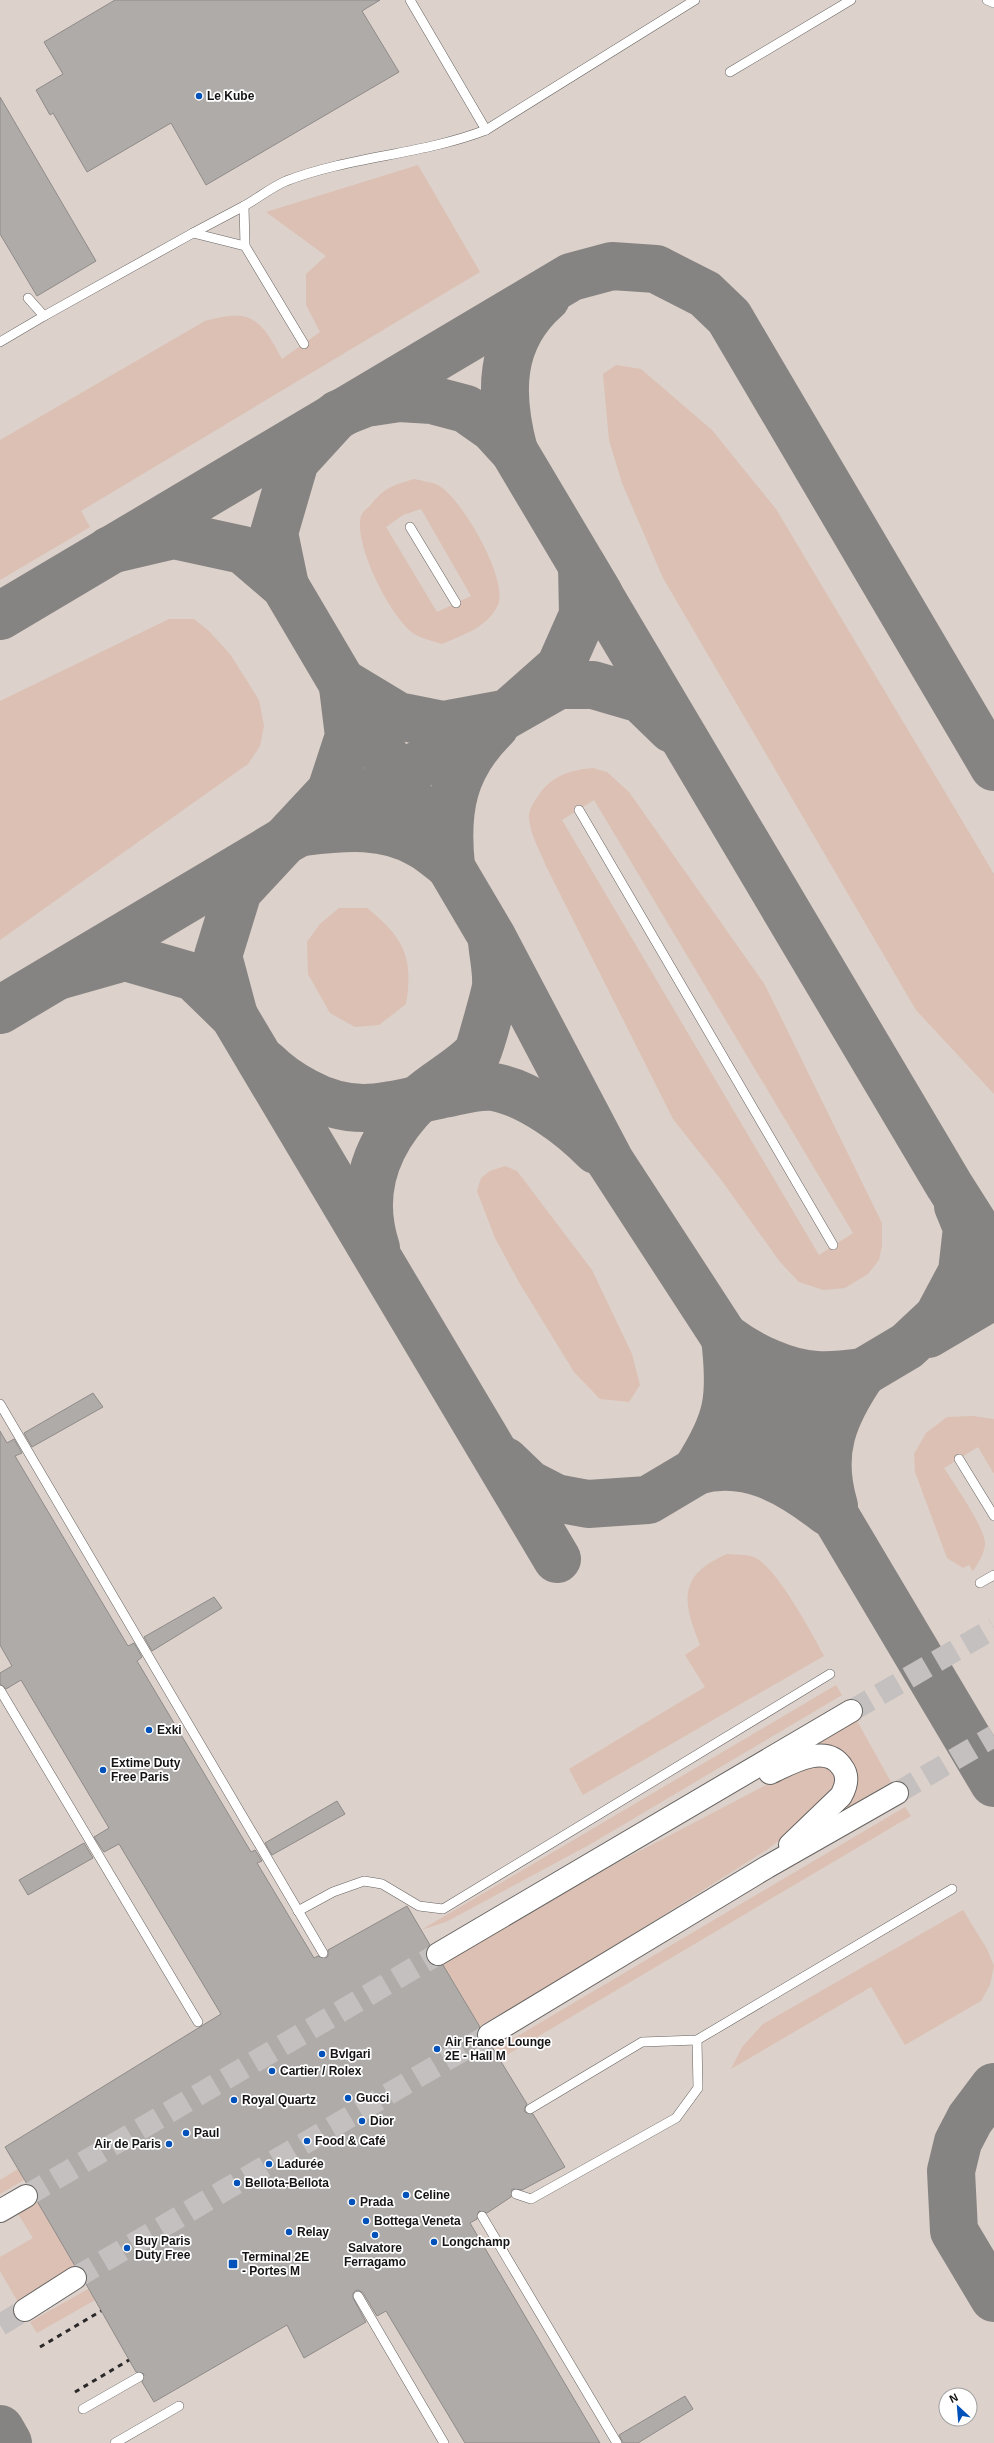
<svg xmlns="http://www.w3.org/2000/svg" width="994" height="2443" viewBox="0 0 994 2443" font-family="Arial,sans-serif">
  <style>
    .built { fill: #ddd1cb; fill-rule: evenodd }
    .green { fill: #dbc0b3; fill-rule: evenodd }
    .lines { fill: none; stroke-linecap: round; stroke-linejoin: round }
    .taxiway { stroke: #868482; stroke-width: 48 }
    .building { fill: #afaba9; stroke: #8f8b89 }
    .secondary-tunnel { stroke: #c4c0bf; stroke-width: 22; stroke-dasharray: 22 11; stroke-linecap: butt }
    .service-casing { stroke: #666361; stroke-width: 10 }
    .secondary-casing { stroke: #666361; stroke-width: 24 }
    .service { stroke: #fff; stroke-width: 9 }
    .secondary { stroke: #fff; stroke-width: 22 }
    .rail { stroke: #2a2828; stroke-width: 3; stroke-dasharray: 5 5; stroke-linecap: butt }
    .poi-dot { fill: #0051ba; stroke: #fff; stroke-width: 1.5 }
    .labels { text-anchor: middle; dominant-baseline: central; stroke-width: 3.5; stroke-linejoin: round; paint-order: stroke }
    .poi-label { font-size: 12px; font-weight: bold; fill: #151313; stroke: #fff; text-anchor: start }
  </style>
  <rect width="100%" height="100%" fill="#e3dfdd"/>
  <path class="built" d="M0 0H994V2443H0ZM946 2395H970V2419H946Z"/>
  <g class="green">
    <path d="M418 165 480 272 81 511 90 527 0 580V440L205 321C252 308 260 318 282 359L320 332 306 305V274L326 256 266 212Z"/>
    <path d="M616 365 641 369 712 430 776 509 994 874V1094L916 1010 663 578 622 483 609 440 603 374Z"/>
    <path d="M414 479C422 481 432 482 438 485 461 497 509 580 498 605 487 628 464 634 442 644 434 641 423 639 416 635 392 621 353 544 361 516 362 513 366 509 369 507 385 487 391 486 414 479ZM421 509 471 596 437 612 386 527 403 515Z"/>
    <path d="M169 619H194L209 631 230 654 259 700 264 726 260 746 248 764 0 940V701Z"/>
    <path d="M593 768 607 772 629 792 765 985 882 1223V1245L879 1260 868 1274 845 1288 823 1290 799 1282 780 1262 722 1181 673 1119 546 866C540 851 531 836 529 819 528 811 533 803 538 796 551 776 570 770 593 768ZM594 800 853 1233 819 1255 562 820Z"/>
    <path d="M339 908H367C403 937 414 957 406 1004L379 1025 355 1027 330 1013 308 974 307 942 320 924Z"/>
    <path d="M505 1166 517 1171 592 1270 632 1354 640 1385 629 1402 600 1399 574 1372 520 1284 495 1238 477 1191 481 1178 490 1171Z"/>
    <path d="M973 1416 994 1419V1474L978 1447 944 1468C954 1484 984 1526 985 1543 985 1553 978 1563 973 1571L969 1565 963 1568 947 1558 915 1472 914 1454 926 1433 947 1417Z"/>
    <path d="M727 1554C735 1555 747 1554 754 1557 776 1566 813 1635 824 1656L583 1795 569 1769 705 1687 685 1655 700 1645C682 1601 678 1575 727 1554Z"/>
    <path d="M836 1685 842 1695 589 1845 446 1922 421 1930Z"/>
    <path d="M856 1719 891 1782 849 1807 842 1806 851 1794 811 1746Z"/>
    <path d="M806 1764 830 1765 839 1781 824 1806 768 1849 583 1966 480 2026 441 1963 617 1863Z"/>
    <path d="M905 1807 911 1816 500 2059 494 2050Z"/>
    <path d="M963 1910 987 1949 994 1966 990 1985 981 2001 905 2045 871 1987 731 2069 742 2047 763 2024Z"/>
    <path d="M18 2169 24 2180 0 2194V2180Z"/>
    <path d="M38 2202 77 2267 18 2302 0 2271V2257L33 2238 18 2214Z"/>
    <path d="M88 2289 95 2300 37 2333 30 2322Z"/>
  </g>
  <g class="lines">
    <g class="taxiway">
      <path d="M514 451C499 395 498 340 546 298"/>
      <path d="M110 550 174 535 243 550 285 586 492 937 610 1161 779 1421 994 1783"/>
      <path d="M582 566 949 1185 994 1256"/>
      <path d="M285 586 274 533 295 461 338 414 366 403 399 398 432 400 466 409 493 428 514 451 599 594"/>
      <path d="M0 616 571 277 612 266 656 269 705 294 729 317 994 767"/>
      <path d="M345 684 398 716 443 725 508 713 560 667 583 615 582 566"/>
      <path d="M304 832C344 827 386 823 422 845 431 850 440 858 449 865"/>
      <path d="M451 866C445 809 453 767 495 726"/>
      <path d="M58 976 125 957 194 977 234 1016 557 1559"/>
      <path d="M0 1010 286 840 559 685H593L641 699 672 729"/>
      <path d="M234 1016 218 956 238 891 331 791 349 736 343 687"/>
      <path d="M266 1064C278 1076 290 1084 305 1092 356 1120 391 1105 443 1094 459 1091 478 1085 494 1087 529 1093 572 1125 596 1150"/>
      <path d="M376 1248C357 1190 377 1140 420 1098 436 1083 464 1069 477 1053 480 1048 495 994 496 986 497 971 493 955 492 941"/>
      <path d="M928 1334 994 1295"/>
      <path d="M726 1338C750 1356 787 1374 817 1375 832 1376 848 1374 863 1372"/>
      <path d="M505 1461 529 1484 556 1498 588 1504 648 1500 907 1346 938 1317 962 1272 967 1228 958 1206"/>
      <path d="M696 1471C746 1456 790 1482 828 1512"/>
      <path d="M696 1471C729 1420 732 1397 725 1338"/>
      <path d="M834 1506C818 1452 833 1416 863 1372"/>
      <path d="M994 2087 970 2119 958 2142 951 2171 954 2231 994 2298"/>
      <path d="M0 2429 8 2443"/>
    </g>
  </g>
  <g class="building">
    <path d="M115 0H380L362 11 399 72 206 185 171 123 87 172 53 113 50 115 36 90 63 74 44 42Z"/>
    <path d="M0 97 96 261 37 296 0 234Z"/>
    <path d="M93 1393 103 1407 32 1447 24 1433Z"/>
    <path d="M0 1431 7 1443 14 1439 22 1453 15 1456 128 1646 134 1643 142 1657 137 1661 251 1852 255 1850 262 1861 257 1863 314 1958 318 1956 326 1958 328 1956V1950L407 1906 430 1945 426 1954 427 1961 432 1965H443L480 2027 477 2035 478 2041 483 2046 492 2047 527 2104 524 2109 525 2112 533 2114 565 2167 522 2190 512 2189 511 2197 487 2213 479 2211 477 2219 470 2223 600 2443H465L386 2311 377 2316 363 2293 358 2290 355 2291 352 2296 366 2322 304 2358 287 2325 154 2402 142 2382 144 2374 136 2372 86 2284V2272L75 2266 37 2201V2189L27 2184 5 2147 221 2014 119 1844 104 1852 94 1837 109 1828 21 1680 6 1689 0 1684V1673L12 1666 0 1645Z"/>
    <path d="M214 1597 222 1608 152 1651 144 1637Z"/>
    <path d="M337 1801 345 1814 272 1855 265 1843Z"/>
    <path d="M84 1843 93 1858 28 1895 19 1880Z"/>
    <path d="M685 2396 693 2409 638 2443H623L619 2435Z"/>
  </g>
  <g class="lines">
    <g class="secondary-tunnel">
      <path d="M851 1711 994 1628"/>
      <path d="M897 1793 994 1736"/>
      <path d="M26 2196 438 1954"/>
      <path d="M75 2278 489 2035"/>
      <path d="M0 2325 25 2310"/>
    </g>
    <g class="service-casing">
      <g id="service">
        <path d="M410 0 486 130"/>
        <path d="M987 0 994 3"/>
        <path d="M730 72 851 0"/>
        <path d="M193 233 244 206"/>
        <path d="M245 246 244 206C258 198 272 187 286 181 351 156 421 155 486 130L695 0"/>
        <path d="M28 298 44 316 193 233 245 246 304 344"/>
        <path d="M0 342 44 316"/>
        <path d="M410 527 456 603"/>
        <path d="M579 810 833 1245"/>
        <path d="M0 1404 323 1953"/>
        <path d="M959 1459 994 1516"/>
        <path d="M980 1583 994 1575"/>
        <path d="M0 1690 198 2022"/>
        <path d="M298 1911 333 1892 364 1881 382 1884 419 1906 443 1909 830 1674"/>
        <path d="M530 2109 642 2042 697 2040 952 1889"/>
        <path d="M516 2194 531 2199 676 2118 698 2088 697 2040"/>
        <path d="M482 2216 617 2443"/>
        <path d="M358 2296 444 2443"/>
        <path d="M83 2409 139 2377"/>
        <path d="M115 2443 179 2406"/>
      </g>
    </g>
    <g class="secondary-casing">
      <g id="secondary">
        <path d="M770 1773C789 1764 826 1742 842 1767 849 1776 846 1787 841 1796L790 1845"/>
        <path d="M438 1954 851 1711"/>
        <path d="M489 2035 767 1867 897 1793"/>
        <path d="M0 2211 26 2196"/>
        <path d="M25 2310 75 2278"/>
      </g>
    </g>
    <use href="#service" class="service"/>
    <use href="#secondary" class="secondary"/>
    <g class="rail">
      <path d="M40 2347 101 2311"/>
      <path d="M75 2392 129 2360"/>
    </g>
  </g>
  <g class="poi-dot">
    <circle cx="199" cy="96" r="4"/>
    <circle cx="149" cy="1730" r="4"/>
    <circle cx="103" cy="1770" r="4"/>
    <circle cx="437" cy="2049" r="4"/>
    <circle cx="322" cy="2054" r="4"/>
    <circle cx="272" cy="2071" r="4"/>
    <circle cx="348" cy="2098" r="4"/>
    <circle cx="234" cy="2100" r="4"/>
    <circle cx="362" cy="2121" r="4"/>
    <circle cx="186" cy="2133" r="4"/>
    <circle cx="307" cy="2141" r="4"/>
    <circle cx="169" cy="2144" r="4"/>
    <circle cx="269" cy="2164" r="4"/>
    <circle cx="237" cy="2183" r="4"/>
    <circle cx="406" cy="2195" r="4"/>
    <circle cx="352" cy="2202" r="4"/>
    <circle cx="366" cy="2221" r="4"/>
    <circle cx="289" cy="2232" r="4"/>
    <circle cx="375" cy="2235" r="4"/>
    <circle cx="434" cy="2242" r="4"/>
    <circle cx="127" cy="2248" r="4"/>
    <rect x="228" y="2259" width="10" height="10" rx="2"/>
  </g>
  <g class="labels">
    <g class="poi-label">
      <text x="207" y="96">Le Kube</text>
      <text x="157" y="1730">Exki</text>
      <text x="111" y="1763">Extime Duty<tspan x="111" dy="14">Free Paris</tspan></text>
      <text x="445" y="2042">Air France Lounge<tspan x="445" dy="14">2E - Hall M</tspan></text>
      <text x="330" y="2054">Bvlgari</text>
      <text x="280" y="2071">Cartier / Rolex</text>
      <text x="356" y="2098">Gucci</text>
      <text x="242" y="2100">Royal Quartz</text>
      <text x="370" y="2121">Dior</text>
      <text x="194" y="2133">Paul</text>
      <text x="315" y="2141">Food &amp; Café</text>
      <text x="161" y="2144" text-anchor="end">Air de Paris</text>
      <text x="277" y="2164">Ladurée</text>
      <text x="245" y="2183">Bellota-Bellota</text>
      <text x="414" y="2195">Celine</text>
      <text x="360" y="2202">Prada</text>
      <text x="374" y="2221">Bottega Veneta</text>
      <text x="297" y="2232">Relay</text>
      <text x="135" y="2241">Buy Paris<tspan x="135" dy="14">Duty Free</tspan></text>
      <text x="442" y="2242">Longchamp</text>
      <text x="375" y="2248" text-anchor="middle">Salvatore<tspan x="375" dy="14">Ferragamo</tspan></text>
      <text x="242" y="2257">Terminal 2E<tspan x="242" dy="14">- Portes M</tspan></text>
    </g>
  </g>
  <g transform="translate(958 2407) rotate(334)"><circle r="19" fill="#ffffff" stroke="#a1a1a1"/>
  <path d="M0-3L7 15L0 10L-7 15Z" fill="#0051ba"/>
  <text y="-6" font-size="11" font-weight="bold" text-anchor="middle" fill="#151313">N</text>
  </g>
</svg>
